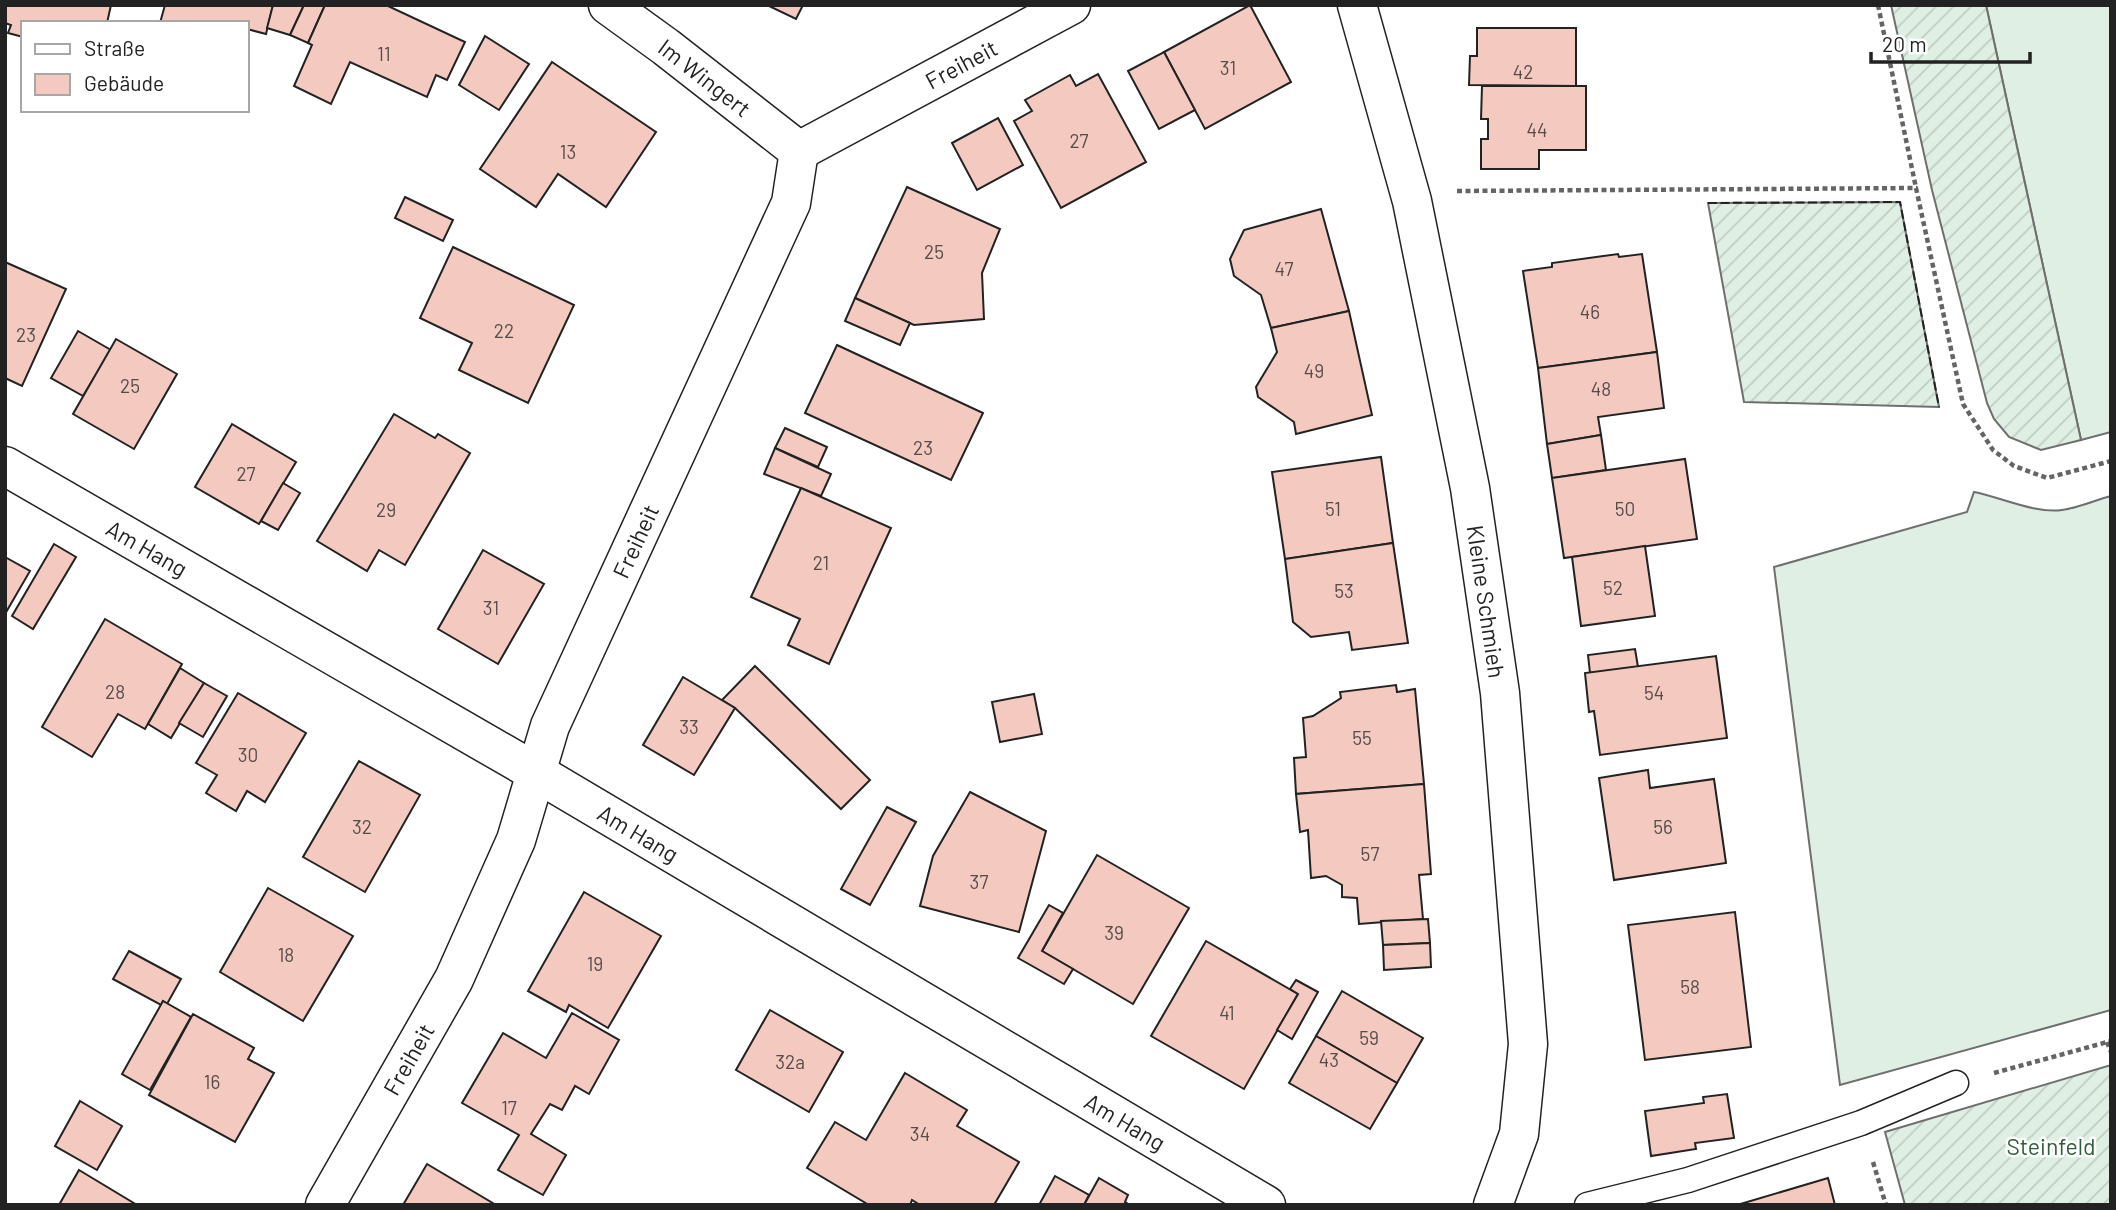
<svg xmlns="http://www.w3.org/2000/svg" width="2116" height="1210" viewBox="0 0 2116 1210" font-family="Barlow,sans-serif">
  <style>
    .grass { fill: #e0efe3; stroke: #6f6f6f; stroke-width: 2 }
    .garden { fill: url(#garden-furrows); stroke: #6f6f6f; stroke-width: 2 }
    .building { fill: #f3c9c0; stroke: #222; stroke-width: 2 }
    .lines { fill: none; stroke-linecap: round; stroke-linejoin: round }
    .lane-casing { stroke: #222; stroke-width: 27 }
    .street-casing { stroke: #222; stroke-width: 41 }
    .path { stroke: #646464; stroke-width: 4.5; stroke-dasharray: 5 3.5; stroke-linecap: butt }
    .lane { stroke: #fff; stroke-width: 24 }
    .street { stroke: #fff; stroke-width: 38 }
    .fence { stroke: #222; stroke-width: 2; stroke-dasharray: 9 3.5; stroke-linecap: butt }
    .labels { text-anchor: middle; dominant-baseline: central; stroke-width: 5; stroke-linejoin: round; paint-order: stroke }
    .number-label { font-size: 19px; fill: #564c4a }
    .street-label { font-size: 23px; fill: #222; stroke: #fff }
    .park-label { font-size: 23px; fill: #2f5e38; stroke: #fff }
  </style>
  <defs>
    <pattern id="garden-furrows" width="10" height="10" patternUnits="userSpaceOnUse" patternTransform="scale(1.75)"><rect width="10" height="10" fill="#e0efe3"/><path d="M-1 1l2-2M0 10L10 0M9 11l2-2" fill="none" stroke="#c0cdc2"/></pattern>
  </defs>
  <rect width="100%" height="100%" fill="#fff"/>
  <g class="grass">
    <path d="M1986 5H2111V432L2081 440Z"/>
    <path d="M1974 492C2000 497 2036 514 2062 510 2078 508 2095 500 2111 496V1010L1840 1085 1774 567 1967 512Z"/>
  </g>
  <g class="garden">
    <path d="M1891 5H1986L2081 440 2041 450 2009 437 1994 419 1987 403 1932 190Z"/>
    <path d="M1900 202 1939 407 1744 402 1708 203Z"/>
    <path d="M2111 1065V1205H1905L1885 1132Z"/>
  </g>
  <g class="building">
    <path d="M5 5H111L107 23H23V37L8 33 11 25 5 23Z"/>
    <path d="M165 5H273L266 34 247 29V23H160Z"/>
    <path d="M273 5H304L290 35 267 28Z"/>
    <path d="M304 5H325L308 43 290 35Z"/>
    <path d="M325 5H386L465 42 447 80 436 75 427 97 350 62 331 104 294 86 312 45 308 43Z"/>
    <path d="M767 5H803L796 19Z"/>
    <path d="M1250 5 1291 82 1205 129 1164 52Z"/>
    <path d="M1477 28H1576V86L1469 85 1470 56H1477Z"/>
    <path d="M485 36 529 64 499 110 459 85Z"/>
    <path d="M1164 52 1195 110 1159 129 1128 71Z"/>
    <path d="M552 62 656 132 606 207 558 174 536 207 480 169Z"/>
    <path d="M1098 74 1146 162 1061 208 1014 121 1032 111 1025 100 1070 75 1076 86Z"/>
    <path d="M1482 86H1586V150H1539V169H1481V139H1488V119H1481Z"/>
    <path d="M998 118 1023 165 977 190 952 143Z"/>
    <path d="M907 187 1000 229 982 273 984 319 914 325 855 298Z"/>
    <path d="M405 197 453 220 443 241 395 218Z"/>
    <path d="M1321 209 1349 311 1271 328 1261 295 1234 276 1230 259 1244 230Z"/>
    <path d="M453 247 574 305 528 403 459 370 472 343 420 318Z"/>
    <path d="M1618 254 1619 257 1642 254 1657 352 1538 368 1523 271 1552 267V263Z"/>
    <path d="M5 262 66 289 22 386 5 378Z"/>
    <path d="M855 298 910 323 900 345 845 321Z"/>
    <path d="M1349 311 1372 415 1296 434 1294 422 1258 397 1256 387 1277 352 1271 328Z"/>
    <path d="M78 331 111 350 83 396 51 378Z"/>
    <path d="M116 339 177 374 134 449 73 414Z"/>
    <path d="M837 345 983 413 951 480 805 413Z"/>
    <path d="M1657 352 1664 408 1598 417 1601 435 1547 444 1538 368Z"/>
    <path d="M394 414 435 438 438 434 470 453 405 565 379 550 367 571 317 541Z"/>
    <path d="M232 424 296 462 259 524 195 487Z"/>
    <path d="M785 428 827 447 818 467 775 448Z"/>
    <path d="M1601 435 1606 470 1552 478 1547 444Z"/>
    <path d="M775 448 831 474 821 496 764 474Z"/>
    <path d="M1381 457 1393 543 1285 559 1272 472Z"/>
    <path d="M1685 459 1697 539 1564 558 1552 478Z"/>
    <path d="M283 483 300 493 278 530 261 521Z"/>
    <path d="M801 488 891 528 829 664 788 645 800 619 751 597Z"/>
    <path d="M1393 543 1408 643 1352 650 1349 632 1311 637 1293 622 1285 559Z"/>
    <path d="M54 544 76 557 33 629 12 616Z"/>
    <path d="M1645 546 1655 616 1581 626 1572 557Z"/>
    <path d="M483 550 544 584 498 664 438 629Z"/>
    <path d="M5 557 30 571 5 614Z"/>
    <path d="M105 619 182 664 145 729 118 714 92 757 42 727Z"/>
    <path d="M1635 649 1638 667 1590 673 1588 655Z"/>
    <path d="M1716 656 1727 738 1600 755 1594 711 1589 712 1585 673Z"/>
    <path d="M755 666 870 780 841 809 735 708 722 700Z"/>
    <path d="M180 668 204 683 171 738 148 724Z"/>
    <path d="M683 677 735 708 694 775 643 745Z"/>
    <path d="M204 683 227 696 203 737 179 723Z"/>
    <path d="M1396 685 1397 692 1415 689 1424 784 1296 794 1294 758 1306 757 1303 718 1313 716 1341 698 1340 692Z"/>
    <path d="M238 693 306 733 265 802 247 791 236 811 206 793 217 775 196 763Z"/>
    <path d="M1034 694 1042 734 1000 742 992 702Z"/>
    <path d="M359 761 420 795 365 892 303 857Z"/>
    <path d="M1648 770 1650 788 1714 779 1726 863 1614 880 1599 778Z"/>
    <path d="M1424 784 1431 874 1419 875 1423 919 1359 924 1357 898 1342 897V885L1326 876 1311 878 1308 830 1300 832 1296 794Z"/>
    <path d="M970 792 1046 831 1019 932 920 906 933 856Z"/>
    <path d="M887 807 916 822 870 905 841 889Z"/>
    <path d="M1097 855 1189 908 1133 1004 1042 951Z"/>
    <path d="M268 888 353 936 303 1021 220 972Z"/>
    <path d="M584 892 661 936 608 1028 569 1005 566 1012 528 991Z"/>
    <path d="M1049 905 1063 913 1042 951 1073 969 1064 984 1018 958Z"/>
    <path d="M1735 912 1751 1047 1645 1060 1628 925Z"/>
    <path d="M1428 919 1430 943 1383 945 1381 921Z"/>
    <path d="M1206 941 1298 994 1244 1089 1151 1036Z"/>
    <path d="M1430 943 1431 967 1384 970 1383 945Z"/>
    <path d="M129 951 181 979 167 1004 163 1001 161 1005 113 979Z"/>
    <path d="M1296 980 1318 992 1292 1039 1277 1030 1298 994 1290 989Z"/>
    <path d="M1342 991 1423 1038 1397 1083 1316 1036Z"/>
    <path d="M163 1001 191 1017 150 1090 122 1074Z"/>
    <path d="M770 1010 843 1052 809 1112 736 1070Z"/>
    <path d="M572 1013 619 1040 589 1094 575 1086 562 1110 550 1104 531 1134 566 1155 543 1195 498 1170 519 1135 462 1103 503 1033 546 1058Z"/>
    <path d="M193 1014 254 1048 248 1059 274 1073 235 1142 149 1095Z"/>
    <path d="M1316 1036 1397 1083 1370 1129 1289 1083Z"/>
    <path d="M905 1073 967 1110 957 1126 1019 1162 994 1205H920L912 1200 910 1205H869L807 1168 835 1122 866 1140Z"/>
    <path d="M1727 1094 1734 1138 1695 1143 1696 1149 1651 1156 1645 1111 1704 1103 1703 1097Z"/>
    <path d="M80 1101 122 1126 97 1170 55 1146Z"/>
    <path d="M427 1164 496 1205H403Z"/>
    <path d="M79 1170 137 1205H59Z"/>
    <path d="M1055 1176 1089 1195 1084 1205H1039Z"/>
    <path d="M1099 1178 1128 1195 1125 1202 1130 1205H1084Z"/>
    <path d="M1828 1178 1835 1205H1737Z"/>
  </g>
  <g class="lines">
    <g class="lane-casing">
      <path id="lane" d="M1587 1205 1688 1180 1861 1123 1956 1083"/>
    </g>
    <g class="street-casing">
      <g id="street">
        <path id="s1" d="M608 5 666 47 799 151"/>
        <path id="s2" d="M1357 5 1412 201 1470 488 1500 693 1528 1044 1519 1134 1493 1205"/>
        <path id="s3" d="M799 151 1071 5"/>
        <path id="s4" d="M5 466 537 773 1266 1205"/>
        <path id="s5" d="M325 1205 454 979 516 840 550 726 791 203 799 151"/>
      </g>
    </g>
    <g class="path">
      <path d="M1878 5 1916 188"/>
      <path d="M1457 191 1916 188 1963 404 1993 450 2014 466 2047 478 2111 461"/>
      <path d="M2107 1042 2111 1052"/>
      <path d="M1994 1073 2111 1041"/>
      <path d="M1873 1162 1886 1205"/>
    </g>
    <use href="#lane" class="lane"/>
    <use href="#street" class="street"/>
    <path class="fence" d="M1708 203 1900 202 1939 407"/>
  </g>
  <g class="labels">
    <g class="number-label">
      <text x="384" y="53">11</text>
      <text x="1228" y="67">31</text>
      <text x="1523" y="71">42</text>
      <text x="1537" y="129">44</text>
      <text x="1079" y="140">27</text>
      <text x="568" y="151">13</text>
      <text x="934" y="251">25</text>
      <text x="1284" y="268">47</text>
      <text x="1590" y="311">46</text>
      <text x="504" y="330">22</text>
      <text x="26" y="334">23</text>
      <text x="1314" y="370">49</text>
      <text x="130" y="385">25</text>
      <text x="1601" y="388">48</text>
      <text x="923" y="447">23</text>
      <text x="246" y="473">27</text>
      <text x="1333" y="508">51</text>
      <text x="1625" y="508">50</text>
      <text x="386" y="509">29</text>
      <text x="821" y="562">21</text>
      <text x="1613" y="587">52</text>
      <text x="1344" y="590">53</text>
      <text x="491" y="607">31</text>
      <text x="115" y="691">28</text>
      <text x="1654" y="692">54</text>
      <text x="689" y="726">33</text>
      <text x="1362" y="737">55</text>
      <text x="248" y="754">30</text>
      <text x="362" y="826">32</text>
      <text x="1663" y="826">56</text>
      <text x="1370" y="853">57</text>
      <text x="979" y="881">37</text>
      <text x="1114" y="932">39</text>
      <text x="286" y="954">18</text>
      <text x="595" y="963">19</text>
      <text x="1690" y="986">58</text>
      <text x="1227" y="1012">41</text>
      <text x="1369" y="1037">59</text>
      <text x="1329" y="1059">43</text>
      <text x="790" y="1061">32a</text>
      <text x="212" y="1081">16</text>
      <text x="509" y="1107">17</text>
      <text x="920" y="1133">34</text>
    </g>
    <g class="street-label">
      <text stroke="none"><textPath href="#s3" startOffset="184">Freiheit</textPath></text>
      <text stroke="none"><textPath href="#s1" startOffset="121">Im Wingert</textPath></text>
      <text stroke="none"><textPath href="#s5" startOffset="735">Freiheit</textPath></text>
      <text stroke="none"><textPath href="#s4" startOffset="164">Am Hang</textPath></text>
      <text stroke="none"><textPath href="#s2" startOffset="611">Kleine Schmieh</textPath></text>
      <text stroke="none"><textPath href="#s4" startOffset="732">Am Hang</textPath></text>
      <text stroke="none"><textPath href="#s5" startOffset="168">Freiheit</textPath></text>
      <text stroke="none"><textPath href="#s4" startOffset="1298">Am Hang</textPath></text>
    </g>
    <g class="park-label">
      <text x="2051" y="1146">Steinfeld</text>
    </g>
  </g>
  <rect width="2116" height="1210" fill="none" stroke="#222222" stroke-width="14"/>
  <rect x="21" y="21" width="228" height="91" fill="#ffffff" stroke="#a7a7a7" stroke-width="2"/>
  <rect x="35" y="44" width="35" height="10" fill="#ffffff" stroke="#a7a7a7" stroke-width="2"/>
  <text x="84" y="56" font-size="21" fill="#222222">Straße</text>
  <rect x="35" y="74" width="35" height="21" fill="#f3c9c0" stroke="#a7a7a7" stroke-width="2"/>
  <text x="84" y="91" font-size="21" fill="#222222">Gebäude</text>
  <path d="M1871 52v10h159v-10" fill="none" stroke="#222222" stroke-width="3.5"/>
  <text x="1882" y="52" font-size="21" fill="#222222" stroke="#ffffff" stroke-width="5" paint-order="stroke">20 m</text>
</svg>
